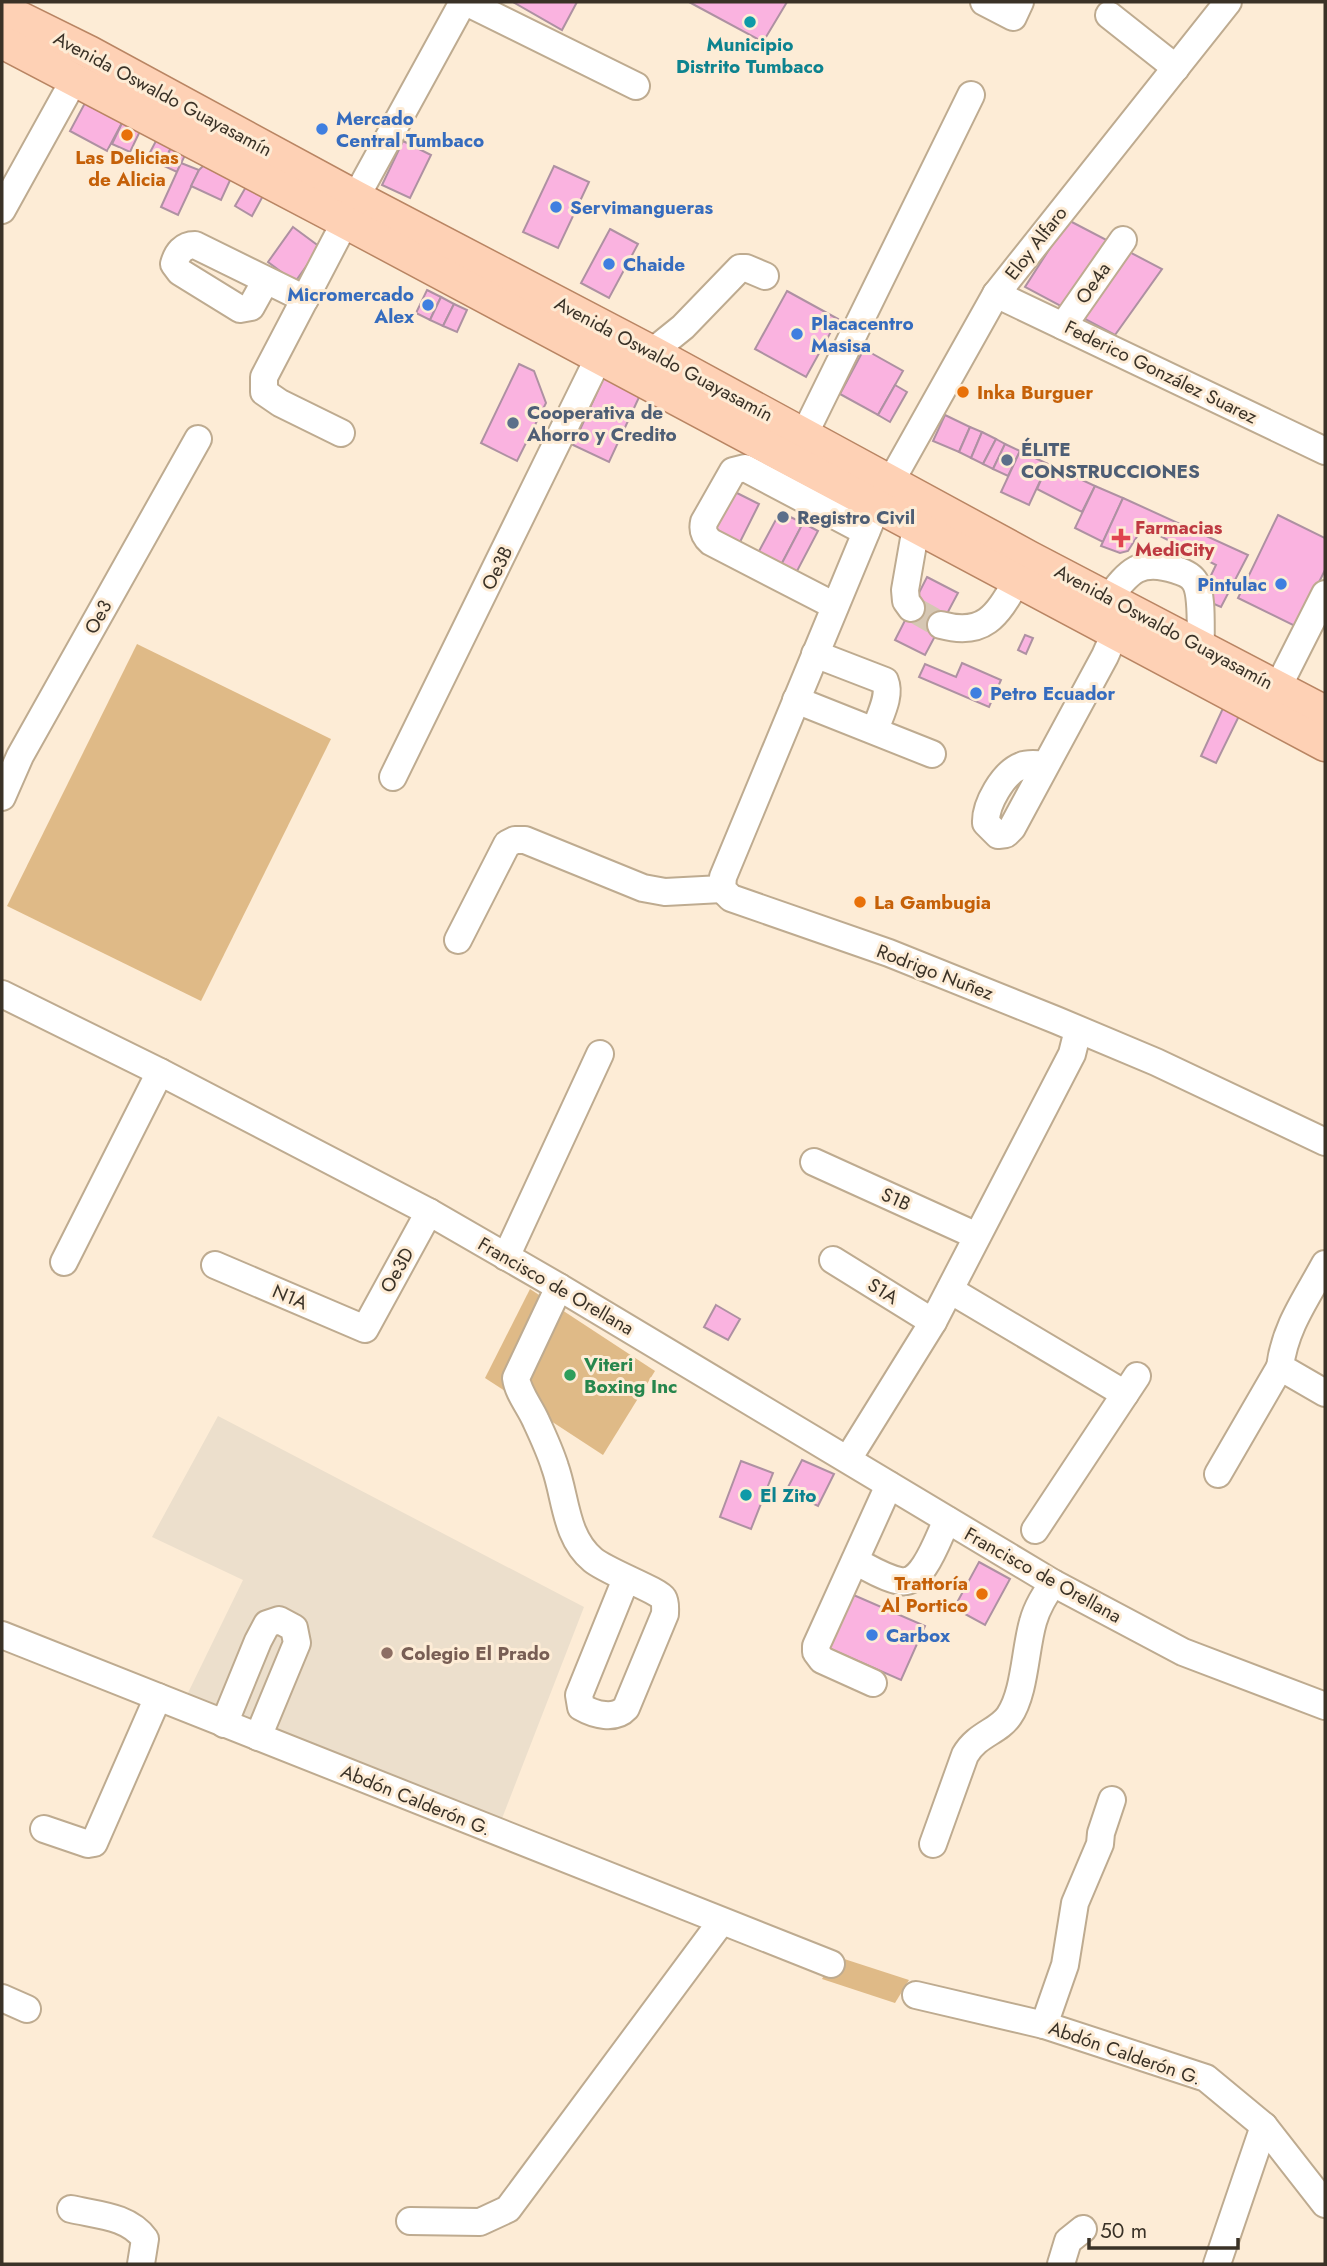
<svg xmlns="http://www.w3.org/2000/svg" width="1327" height="2266" viewBox="0 0 1327 2266" font-family="Jost,sans-serif">
  <style>
    .education { fill: #ecdfcc }
    .green { fill: #dfba87 }
    .building { fill: #fab3e0; stroke: #ae91a2; stroke-width: 2 }
    .lines { fill: none; stroke-linecap: round; stroke-linejoin: round }
    .minor-tunnel { stroke: #d6c7b3; stroke-width: 26; stroke-dasharray: 26 13; stroke-linecap: butt }
    .minor-casing { stroke: #beab90; stroke-width: 30 }
    .major-casing { stroke: #b98563; stroke-width: 35 }
    .minor { stroke: #fff; stroke-width: 26 }
    .major { stroke: #fed1b5; stroke-width: 32 }
    .culture-dot { fill: #0f9aa8; stroke: #fdecd6; stroke-width: 2.5 }
    .shop-dot { fill: #3f7fe0; stroke: #fdecd6; stroke-width: 2.5 }
    .food-dot { fill: #e8710a; stroke: #fdecd6; stroke-width: 2.5 }
    .service-dot { fill: #5c6f8a; stroke: #fdecd6; stroke-width: 2.5 }
    .health-dot { fill: #e0444e; stroke: #fdecd6; stroke-width: 2.5 }
    .leisure-dot { fill: #2e9e5b; stroke: #fdecd6; stroke-width: 2.5 }
    .education-dot { fill: #8d6e63; stroke: #fdecd6; stroke-width: 2.5 }
    .labels { text-anchor: middle; dominant-baseline: central; stroke-width: 6; stroke-linejoin: round; paint-order: stroke }
    .culture-label { font-size: 19px; font-weight: bold; fill: #0d838f; stroke: #fdecd6 }
    .street-label { font-size: 19px; fill: #3a3227; stroke: #fdecd6 }
    .shop-label { font-size: 19px; font-weight: bold; fill: #366cbe; stroke: #fdecd6; text-anchor: start }
    .food-label { font-size: 19px; font-weight: bold; fill: #c56008; stroke: #fdecd6; text-anchor: start }
    .service-label { font-size: 19px; font-weight: bold; fill: #4e5e75; stroke: #fdecd6; text-anchor: start }
    .health-label { font-size: 19px; font-weight: bold; fill: #be3a42; stroke: #fdecd6; text-anchor: start }
    .leisure-label { font-size: 19px; font-weight: bold; fill: #27864d; stroke: #fdecd6; text-anchor: start }
    .education-label { font-size: 19px; font-weight: bold; fill: #785e54; stroke: #fdecd6; text-anchor: start }
  </style>
  <rect width="100%" height="100%" fill="#fdecd6"/>
  <path class="education" d="M218 1416 584 1607 501 1821 185 1699 243 1580 152 1537Z"/>
  <g class="green">
    <path d="M137 644 331 739 201 1001 7 906Z"/>
    <path d="M530 1289 655 1371 603 1455 485 1378Z"/>
    <path d="M835 1956 909 1980 895 2003 822 1979Z"/>
  </g>
  <g class="building">
    <path d="M513 2H577L562 30Z"/>
    <path d="M689 2H787L763 42Z"/>
    <path d="M85 103 124 119 107 151 70 131Z"/>
    <path d="M124 119 142 127 130 152 112 144Z"/>
    <path d="M157 139 172 146 162 165 147 158Z"/>
    <path d="M403 141 431 155 410 198 382 185Z"/>
    <path d="M172 146 186 153 177 172 162 165Z"/>
    <path d="M181 163 199 170 178 215 161 207Z"/>
    <path d="M205 164 232 176 221 200 191 186 199 170Z"/>
    <path d="M554 166 589 182 558 248 523 232Z"/>
    <path d="M247 185 264 194 252 216 235 206Z"/>
    <path d="M1068 220 1162 269 1115 335 1025 287Z"/>
    <path d="M293 227 320 247 295 282 268 262Z"/>
    <path d="M610 229 638 244 609 298 581 283Z"/>
    <path d="M427 290 441 297 430 320 416 313Z"/>
    <path d="M787 291 838 319 806 377 755 349Z"/>
    <path d="M441 297 454 304 443 326 430 320Z"/>
    <path d="M454 304 467 310 457 332 443 326Z"/>
    <path d="M864 349 903 371 878 415 840 394Z"/>
    <path d="M519 364 534 371 546 403 517 461 481 443Z"/>
    <path d="M604 377 641 393 609 462 573 445Z"/>
    <path d="M895 385 907 392 890 422 878 415Z"/>
    <path d="M945 415 970 427 959 452 933 441Z"/>
    <path d="M970 427 982 432 971 458 959 452Z"/>
    <path d="M982 432 996 439 983 464 971 458Z"/>
    <path d="M996 439 1005 444 993 469 983 464Z"/>
    <path d="M1005 444 1020 451 1008 476 993 469Z"/>
    <path d="M1020 451 1048 464 1029 505 1001 492Z"/>
    <path d="M1048 464 1095 486 1082 512 1037 489Z"/>
    <path d="M1095 486 1123 498 1103 542 1075 528Z"/>
    <path d="M733 491 759 504 738 546 712 533Z"/>
    <path d="M1123 498 1248 555 1221 607 1200 598 1216 565 1143 527 1128 551 1120 553 1101 546Z"/>
    <path d="M780 512 803 523 781 565 758 553Z"/>
    <path d="M1278 515 1325 538V570L1297 627 1238 598Z"/>
    <path d="M803 523 818 531 796 573 781 565Z"/>
    <path d="M927 577 958 593 925 655 895 640Z"/>
    <path d="M1025 635 1033 638 1026 654 1018 650Z"/>
    <path d="M962 663 1001 680 989 707 919 677 925 664 956 677Z"/>
    <path d="M1224 706 1240 714 1216 763 1201 756Z"/>
    <path d="M716 1305 740 1319 728 1340 704 1327Z"/>
    <path d="M802 1460 834 1474 818 1506 786 1491Z"/>
    <path d="M741 1461 773 1473 751 1529 720 1517Z"/>
    <path d="M979 1562 1010 1579 985 1625 954 1608Z"/>
    <path d="M842 1590 925 1626 901 1680 819 1644Z"/>
  </g>
  <g class="lines">
    <path class="minor-tunnel" d="M911 608 941 625"/>
    <g class="minor-casing">
      <g id="minor">
        <path d="M466 2 636 86"/>
        <path d="M984 2 1013 17 1020 2"/>
        <path d="M1228 2 996 294 877 506 723 877 722 889 731 898 889 953 1056 1020 1156 1062 1325 1142"/>
        <path d="M1109 15 1176 68"/>
        <path d="M356 197 463 2"/>
        <path d="M2 210 74 80"/>
        <path d="M266 280 251 307 240 309 180 272 174 264C177 253 183 245 195 245L305 299"/>
        <path d="M996 294 1325 451"/>
        <path d="M1063 326 1123 240"/>
        <path d="M652 352 683 327 740 268H746L765 276"/>
        <path d="M341 433 280 403 264 392V377L345 222"/>
        <path d="M805 433 971 95"/>
        <path d="M1108 599C1129 571 1140 558 1176 570 1183 572 1191 575 1195 582 1203 595 1200 631 1201 648"/>
        <path d="M835 606 711 542C704 536 702 531 704 522L733 471 745 468 866 532"/>
        <path d="M911 608 906 601 905 590 916 527"/>
        <path d="M941 625C985 637 997 615 1017 581"/>
        <path d="M815 654 885 681C891 696 880 715 875 730"/>
        <path d="M1278 687 1325 594"/>
        <path d="M796 700 932 754"/>
        <path d="M1044 765C1037 764 1028 763 1021 766 1003 773 985 805 986 823L998 835 1006 834 1012 828 1105 656 1115 633"/>
        <path d="M393 777 598 359"/>
        <path d="M2 797 20 756 198 439"/>
        <path d="M458 940 507 844 515 840H525L643 888 665 892 722 889"/>
        <path d="M2 994 160 1072 429 1212 559 1287 1053 1583 1183 1652 1325 1706"/>
        <path d="M814 1162 977 1236"/>
        <path d="M506 1257 600 1054"/>
        <path d="M833 1260 933 1322"/>
        <path d="M64 1262 160 1072"/>
        <path d="M1325 1264C1306 1299 1285 1327 1280 1367L1325 1393"/>
        <path d="M215 1265 365 1329 429 1212"/>
        <path d="M559 1287 516 1378C518 1393 530 1407 536 1421 543 1436 550 1451 555 1467 566 1498 565 1537 593 1560 606 1571 659 1591 663 1598 666 1603 665 1609 665 1614L626 1708C615 1720 595 1715 581 1707L579 1695 626 1579"/>
        <path d="M950 1290 1125 1394"/>
        <path d="M848 1459 933 1322 1072 1054 1078 1030"/>
        <path d="M1218 1474 1280 1367"/>
        <path d="M1035 1530 1137 1376"/>
        <path d="M855 1561C869 1568 884 1578 900 1581 923 1586 938 1538 947 1520"/>
        <path d="M2 1635 831 1964"/>
        <path d="M873 1683 822 1660 816 1652V1646L889 1485"/>
        <path d="M224 1724 258 1641 267 1624 279 1620 294 1628 297 1643 258 1737"/>
        <path d="M44 1829 88 1844 94 1843 158 1697"/>
        <path d="M933 1844 965 1755C977 1734 998 1732 1009 1716 1025 1693 1025 1649 1033 1622 1037 1607 1045 1595 1053 1583"/>
        <path d="M916 1995 1044 2025 1206 2078 1264 2126 1325 2204"/>
        <path d="M2 1998 27 2009"/>
        <path d="M1044 2025 1065 1965 1075 1903 1100 1844 1101 1833 1112 1800"/>
        <path d="M71 2209C97 2215 129 2216 145 2239L141 2264"/>
        <path d="M410 2221 480 2222 508 2209 721 1922"/>
        <path d="M1061 2264 1068 2241 1083 2229"/>
        <path d="M1217 2264 1264 2126"/>
      </g>
    </g>
    <g class="major-casing">
      <g id="major">
        <path d="M2 9 89 52 356 197 652 352 1029 557 1325 712"/>
        <path d="M2 42 345 222 1325 745"/>
      </g>
    </g>
    <use href="#minor" class="minor"/>
    <use href="#major" class="major"/>
  </g>
  <g class="culture-dot">
    <circle cx="750" cy="22" r="7"/>
    <circle cx="746" cy="1495" r="7"/>
  </g>
  <g class="shop-dot">
    <circle cx="322" cy="129" r="7"/>
    <circle cx="556" cy="207" r="7"/>
    <circle cx="609" cy="264" r="7"/>
    <circle cx="428" cy="305" r="7"/>
    <circle cx="797" cy="334" r="7"/>
    <circle cx="1281" cy="584" r="7"/>
    <circle cx="976" cy="693" r="7"/>
    <circle cx="872" cy="1635" r="7"/>
  </g>
  <g class="food-dot">
    <circle cx="127" cy="135" r="7"/>
    <circle cx="963" cy="392" r="7"/>
    <circle cx="860" cy="902" r="7"/>
    <circle cx="982" cy="1594" r="7"/>
  </g>
  <g class="service-dot">
    <circle cx="513" cy="423" r="7"/>
    <circle cx="1007" cy="460" r="7"/>
    <circle cx="783" cy="517" r="7"/>
  </g>
  <path class="health-dot" d="M1117.5 527.5h7v7h7v7h-7v7h-7v-7h-7v-7h7z"/>
  <circle class="leisure-dot" cx="570" cy="1375" r="7"/>
  <circle class="education-dot" cx="387" cy="1653" r="7"/>
  <g class="labels">
    <g class="culture-label">
      <text x="750" y="44">Municipio<tspan x="750" dy="22">Distrito Tumbaco</tspan></text>
      <text x="760" y="1495" text-anchor="start">El Zito</text>
    </g>
    <g class="street-label">
      <text transform="translate(163 94) rotate(28)">Avenida Oswaldo Guayasamín</text>
      <text transform="translate(1036 243) rotate(-52)">Eloy Alfaro</text>
      <text transform="translate(1093 283) rotate(-55)">Oe4a</text>
      <text transform="translate(664 359) rotate(28)">Avenida Oswaldo Guayasamín</text>
      <text transform="translate(1161 372) rotate(26)">Federico González Suarez</text>
      <text transform="translate(497 568) rotate(-64)">Oe3B</text>
      <text transform="translate(98 617) rotate(-61)">Oe3</text>
      <text transform="translate(1164 627) rotate(28)">Avenida Oswaldo Guayasamín</text>
      <text transform="translate(935 972) rotate(21)">Rodrigo Nuñez</text>
      <text transform="translate(896 1199) rotate(24)">S1B</text>
      <text transform="translate(397 1270) rotate(-61)">Oe3D</text>
      <text transform="translate(556 1286) rotate(30)">Francisco de Orellana</text>
      <text transform="translate(883 1291) rotate(32)">S1A</text>
      <text transform="translate(290 1297) rotate(23)">N1A</text>
      <text transform="translate(1043 1575) rotate(29)">Francisco de Orellana</text>
      <text transform="translate(416 1800) rotate(22)">Abdón Calderón G.</text>
      <text transform="translate(1125 2053) rotate(19)">Abdón Calderón G.</text>
    </g>
    <g class="shop-label">
      <text x="336" y="118">Mercado<tspan x="336" dy="22">Central Tumbaco</tspan></text>
      <text x="570" y="207">Servimangueras</text>
      <text x="623" y="264">Chaide</text>
      <text x="414" y="294" text-anchor="end">Micromercado<tspan x="414" dy="22">Alex</tspan></text>
      <text x="811" y="323">Placacentro<tspan x="811" dy="22">Masisa</tspan></text>
      <text x="1267" y="584" text-anchor="end">Pintulac</text>
      <text x="990" y="693">Petro Ecuador</text>
      <text x="886" y="1635">Carbox</text>
    </g>
    <g class="food-label">
      <text x="127" y="157" text-anchor="middle">Las Delicias<tspan x="127" dy="22">de Alicia</tspan></text>
      <text x="977" y="392">Inka Burguer</text>
      <text x="874" y="902">La Gambugia</text>
      <text x="968" y="1583" text-anchor="end">Trattoría<tspan x="968" dy="22">Al Portico</tspan></text>
    </g>
    <g class="service-label">
      <text x="527" y="412">Cooperativa de<tspan x="527" dy="22">Ahorro y Credito</tspan></text>
      <text x="1021" y="449">ÉLITE<tspan x="1021" dy="22">CONSTRUCCIONES</tspan></text>
      <text x="797" y="517">Registro Civil</text>
    </g>
    <g class="health-label">
      <text x="1135" y="527">Farmacias<tspan x="1135" dy="22">MediCity</tspan></text>
    </g>
    <g class="leisure-label">
      <text x="584" y="1364">Viteri<tspan x="584" dy="22">Boxing Inc</tspan></text>
    </g>
    <g class="education-label">
      <text x="401" y="1653">Colegio El Prado</text>
    </g>
  </g>
  <rect width="1327" height="2266" fill="none" stroke="#3a3227" stroke-width="7"/>
  <path d="M1089 2238v10h149v-10" fill="none" stroke="#3a3227" stroke-width="3.5"/>
  <text x="1100" y="2238" font-size="21" fill="#3a3227" stroke="#fdecd6" stroke-width="5" paint-order="stroke">50 m</text>
</svg>
